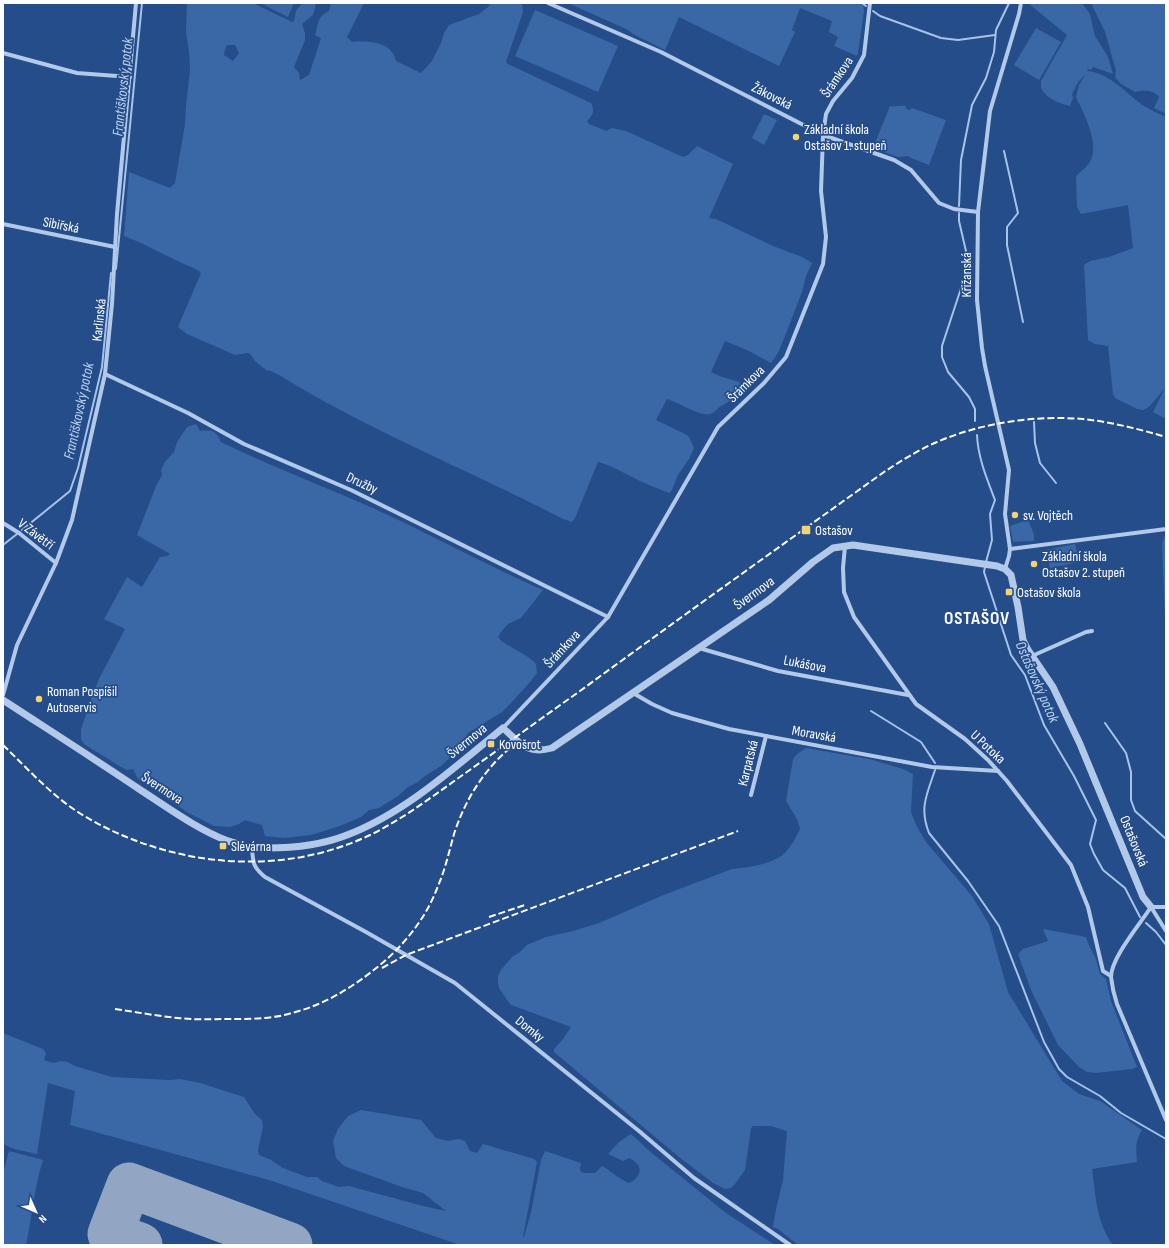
<svg xmlns="http://www.w3.org/2000/svg" width="1169" height="1248" viewBox="0 0 1169 1248" font-family="'Sofia Sans Condensed',sans-serif">
  <style>
    .green { fill: #3a67a5; fill-rule: evenodd }
    .lines { fill: none; stroke-linecap: round; stroke-linejoin: round }
    .stream { stroke: #a6c3ea; stroke-width: 2 }
    .runway { stroke: #92a6c4; stroke-width: 45 }
    .minor { stroke: #b2c9e9; stroke-width: 4 }
    .tertiary { stroke: #b2c9e9; stroke-width: 7 }
    .rail { stroke: #fff; stroke-width: 2; stroke-dasharray: 7 3; stroke-linecap: butt }
    .poi-dot { fill: #f3d376; stroke: #254d89; stroke-width: 1.5 }
    .labels { text-anchor: middle; dominant-baseline: central; stroke-width: 3.5; stroke-linejoin: round; paint-order: stroke }
    .street-label { font-size: 14px; fill: #fff; stroke: #254d89 }
    .poi-label { font-size: 14px; fill: #fff; stroke: #254d89; text-anchor: start }
    .water-label { font-size: 15px; font-style: italic; fill: #bed3f1; stroke: #254d89 }
    .district-label { font-size: 18px; font-weight: bold; letter-spacing: 1px; fill: #fff; stroke: #254d89 }
  </style>
  <rect width="100%" height="100%" fill="#254d89"/>
  <g class="green">
    <path d="M187 3H253L292 22 294 21 296 11 302 3H316L313 15 302 24 305 33V40L294 67 299 73 300 80 309 75 321 38 315 35C319 23 316 18 329 11L331 3H364L347 37 352 42C363 41 384 41 392 52 394 54 395 58 396 61L421 73 432 61 441 43 444 33 449 25 479 14 488 7 491 3H522L523 12 506 62 508 64 591 103C595 111 593 115 587 121L589 124 606 131 612 128 626 131 683 157 688 155 697 146 733 164 709 218 716 219 773 246 802 257 812 263 806 276 802 292 785 336 778 353 771 363 749 351 725 341 711 372 722 377 740 382C737 396 736 398 723 405 718 407 715 413 710 414 701 417 677 402 667 399L656 420 687 435 689 437 694 448 689 459 678 475 672 490 669 493C660 489 650 486 642 482 627 475 614 466 598 462L575 518 572 522 563 519C469 470 369 431 279 375L271 371 266 370 255 361 250 354 248 353 235 355 187 334 178 327 201 273C196 268 190 267 184 264 164 255 145 244 124 236L129 172 170 188 175 183 185 124 186 106 190 70 189 52 186 32ZM227 45H235L239 53 233 61 224 55 225 50Z"/>
    <path d="M260 3H294L288 17Z"/>
    <path d="M568 3H863L864 11 858 53 857 56 834 46 838 37 829 32 832 21 800 8 792 30 795 32 779 66 679 17 665 50 633 34 628 30Z"/>
    <path d="M1028 3H1082L1090 14 1095 36 1108 57 1113 74 1093 67 1091 70 1088 69 1087 71C1109 73 1124 91 1141 104 1148 109 1158 113 1166 117V419L1153 412 1165 388 1149 407 1143 410 1137 409 1115 398 1113 394 1108 346 1095 344 1088 340 1084 265 1090 261 1109 257 1133 248 1128 205 1081 214 1077 207 1076 176C1080 172 1088 166 1091 160 1099 142 1084 114 1076 97L1079 85 1086 74 1078 82 1072 94 1073 98 1070 106C1060 104 1045 98 1041 88 1041 86 1041 83 1041 81L1067 35Z"/>
    <path d="M1091 3H1166V114L1154 108 1159 97C1154 90 1143 90 1135 92L1121 84 1115 77 1116 71 1105 32Z"/>
    <path d="M535 10 618 46 598 92 515 56Z"/>
    <path d="M1036 28 1061 42 1039 80 1014 65Z"/>
    <path d="M890 106C896 107 900 105 906 106V109L910 110 912 108 946 120 929 165 911 158 908 156 898 157 873 148Z"/>
    <path d="M764 114 777 120 764 145 752 138Z"/>
    <path d="M196 424 200 431C212 430 216 430 221 442 272 467 324 486 375 509 432 535 486 565 543 590L521 618 508 624 501 632 498 637C504 646 527 653 536 664L537 673 531 681 511 703 502 712 468 733 459 748 454 754 441 766 425 776 418 782 408 787 398 796 379 808 369 810 361 817 340 826 311 835 285 838 265 836 262 825 245 820 239 824 230 827 214 826 187 812 141 781 138 779 133 769 127 770 121 767 84 744 81 739V729L92 697 99 679 125 629 104 619 127 577 142 587 160 557 168 556 170 554 137 535 156 486 162 475 161 470 165 462 174 452 177 442 187 427Z"/>
    <path d="M1028 520 1034 534V541L1013 542 1010 526Z"/>
    <path d="M1165 535H1166V622L1165 621 1162 544Z"/>
    <path d="M1075 544 1079 562 1050 568 1046 550Z"/>
    <path d="M806 748 869 759 903 769 913 774 911 812 917 827 926 842 972 896 981 911 989 924 1008 992 1062 1081 1079 1094 1100 1101 1142 1130C1135 1142 1136 1148 1137 1162L1092 1169C1096 1196 1096 1222 1113 1245H798L778 1229 773 1227 776 1209 783 1180 787 1131 771 1126H753L751 1128 745 1170 735 1184 731 1188 725 1189 713 1183 679 1157 554 1052V1049L563 1039 571 1027 511 1005 507 1000 499 988 498 982V976L501 970 512 957 520 952 527 945 546 937 573 931 599 923 666 894 732 869C747 868 773 864 785 853 791 846 796 838 800 829L797 819 786 801 793 759 797 754Z"/>
    <path d="M1043 929 1086 937 1088 943 1096 959 1100 974 1106 979 1111 1001 1137 1067 1132 1069 1096 1073 1087 1072 1079 1067 1058 1045 1031 990 1018 954 1023 949 1048 941Z"/>
    <path d="M3 1033 43 1049 46 1053 44 1060 53 1063 61 1061 67 1062 75 1066 112 1077 169 1080 180 1079 200 1083 244 1097 255 1114 262 1120 263 1127 258 1150 259 1155 271 1160 283 1168 307 1177H317L322 1181 339 1187 349 1186 423 1206 446 1211 423 1193 402 1187 344 1166 336 1158 333 1141 338 1129 348 1116 361 1110 421 1120 436 1138 448 1141 459 1139 465 1141 470 1151 477 1153 483 1144 534 1159 537 1162 523 1237H524L531 1212 541 1160 545 1151 581 1163 580 1169 581 1172 585 1173H595L602 1166C612 1171 618 1179 629 1183 633 1181 634 1181 637 1177 643 1167 638 1163 629 1158L623 1161 608 1154 619 1142 631 1134 638 1140 647 1149 726 1213 775 1245H460L269 1180 70 1125 75 1091 48 1083 37 1154 14 1149 3 1144Z"/>
    <path d="M9 1151 43 1160C34 1188 32 1217 26 1245H3V1174Z"/>
  </g>
  <g class="lines">
    <g class="stream">
      <path d="M862 3 866 6"/>
      <path d="M873 11 880 16 941 38 958 40 995 35"/>
      <path d="M1004 151 1018 213 1007 227V245L1023 322"/>
      <path d="M959 206 961 160 972 105 986 78 994 52 996 30 1009 3"/>
      <path d="M959 213V221L969 264 942 346V357L948 372 969 397 975 409V421"/>
      <path d="M116 269 142 3"/>
      <path d="M1034 422 1035 443 1040 463 1056 483"/>
      <path d="M977 435C978 458 987 479 995 500L990 514 992 540 986 562"/>
      <path d="M22 530 70 491 78 468 102 367 111 273"/>
      <path d="M3 545 17 534"/>
      <path d="M985 567 984 572 1011 655 1025 675 1044 725 1074 776 1096 820 1090 844 1094 854 1103 870 1125 888 1140 917"/>
      <path d="M871 711 921 742 935 763"/>
      <path d="M1105 723 1126 753 1131 772V800L1135 811 1166 839"/>
      <path d="M935 770C927 794 919 808 929 833L968 881 999 926 1044 1042 1059 1069 1067 1077 1100 1096 1121 1113 1166 1139"/>
      <path d="M1146 923 1156 932 1166 945"/>
    </g>
    <path class="runway" d="M140 1245 110 1234 129 1185 290 1245"/>
    <g class="minor">
      <path d="M548 3 661 52 823 135 894 160 911 170 939 203 954 209 978 212"/>
      <path d="M3 53 77 73 130 77"/>
      <path d="M3 224 115 247"/>
      <path d="M105 374 188 413 244 444 351 490 608 617"/>
      <path d="M3 523 19 533 56 563"/>
      <path d="M845 546 843 568 844 592 854 617 916 704 965 739 988 760 1007 781 1071 865 1088 907 1103 971 1111 976"/>
      <path d="M1010 549 1166 529"/>
      <path d="M1005 569 1009 556 1010 549 1005 514 1009 470 985 366 982 348 977 300 978 212 990 111 1019 14 1021 3"/>
      <path d="M699 648 778 671 908 695"/>
      <path d="M1032 656 1086 632 1092 631"/>
      <path d="M633 693 652 704 672 713 729 729 932 767 998 771"/>
      <path d="M3 695 17 645 56 563 72 520 105 374 112 304 117 214 136 3"/>
      <path d="M503 728 608 617 718 427 764 383 786 357 823 264 826 237 821 191 823 135 826 114 833 101 852 78 864 55 870 3"/>
      <path d="M751 795 766 736"/>
      <path d="M252 848C253 863 253 867 265 877L366 932 455 983 639 1131 694 1178 790 1245"/>
      <path d="M1151 907C1140 924 1111 958 1111 977 1112 986 1114 995 1117 1004L1166 1120"/>
      <path d="M1151 907 1166 931"/>
      <path d="M1151 907H1166"/>
    </g>
    <path class="tertiary" d="M3 700C49 730 96 760 142 791 170 809 197 829 228 841 236 843 244 847 252 848 256 849 262 848 267 848 294 848 322 845 347 835 405 813 456 766 503 728 520 743 527 755 552 748L769 600 813 562 833 548 853 545 997 566 1005 569 1011 575 1018 607 1023 640 1028 650 1053 687 1080 744 1143 897 1151 907"/>
    <g class="rail">
      <path d="M3 745C28 769 52 796 81 814 166 866 278 879 370 835 401 820 429 799 457 779 498 750 539 720 580 691 681 617 782 545 884 472 901 461 918 450 937 442 981 423 1034 415 1083 419 1111 422 1139 429 1166 437"/>
      <path d="M489 917 525 905"/>
      <path d="M382 968 406 955 738 831"/>
      <path d="M115 1009C136 1012 157 1016 178 1018 195 1020 212 1019 229 1019 250 1019 272 1019 292 1013 323 1005 350 989 375 969 402 948 426 919 438 886 445 870 449 852 454 834 465 800 485 767 514 745"/>
    </g>
  </g>
  <g class="poi-dot">
    <circle cx="796" cy="137" r="4"/>
    <circle cx="1015" cy="515" r="4"/>
    <rect x="801" y="525" width="10" height="10" rx="2"/>
    <circle cx="1034" cy="564" r="4"/>
    <rect x="1005" y="588" width="8" height="8" rx="2"/>
    <circle cx="39" cy="699" r="4"/>
    <rect x="487" y="740" width="8" height="8" rx="2"/>
    <rect x="219" y="842" width="8" height="8" rx="2"/>
  </g>
  <g class="labels">
    <g class="street-label">
      <text transform="translate(837 77) rotate(-56)">Šrámkova</text>
      <text transform="translate(772 96) rotate(27)">Žákovská</text>
      <text transform="translate(61 225) rotate(11)">Sibiřská</text>
      <text transform="translate(966 275) rotate(-90)">Křižanská</text>
      <text transform="translate(99 320) rotate(-84)">Karlinská</text>
      <text transform="translate(746 384) rotate(-45)">Šrámkova</text>
      <text transform="translate(362 483) rotate(25)">Družby</text>
      <text transform="translate(36 534) rotate(37)">V Závětří</text>
      <text transform="translate(754 593) rotate(-36)">Švermova</text>
      <text transform="translate(562 649) rotate(-47)">Šrámkova</text>
      <text transform="translate(805 664) rotate(11)">Lukášova</text>
      <text transform="translate(814 734) rotate(10)">Moravská</text>
      <text transform="translate(467 741) rotate(-39)">Švermova</text>
      <text transform="translate(988 747) rotate(43)">U Potoka</text>
      <text transform="translate(748 763) rotate(-76)">Karpatská</text>
      <text transform="translate(162 788) rotate(33)">Švermova</text>
      <text transform="translate(1134 841) rotate(68)">Ostašovská</text>
      <text transform="translate(530 1029) rotate(39)">Domky</text>
    </g>
    <g class="poi-label">
      <text x="804" y="129">Základní škola<tspan x="804" dy="16">Ostašov 1. stupeň</tspan></text>
      <text x="1023" y="515">sv. Vojtěch</text>
      <text x="815" y="530">Ostašov</text>
      <text x="1042" y="556">Základní škola<tspan x="1042" dy="16">Ostašov 2. stupeň</tspan></text>
      <text x="1017" y="592">Ostašov škola</text>
      <text x="47" y="691">Roman Pospíšil<tspan x="47" dy="16">Autoservis</tspan></text>
      <text x="499" y="744">Kovošrot</text>
      <text x="231" y="846">Slévárna</text>
    </g>
    <g class="water-label">
      <text transform="translate(123 87) rotate(-84)">Františkovský potok</text>
      <text transform="translate(79 411) rotate(-78)">Františkovský potok</text>
      <text transform="translate(1037 682) rotate(66)">Ostašovský potok</text>
    </g>
    <g class="district-label">
      <text x="977" y="618">OSTAŠOV</text>
    </g>
  </g>
  <rect width="1169" height="1248" fill="none" stroke="#ffffff" stroke-width="8"/>
  <g transform="translate(36 1212) rotate(135)" stroke="#254d89" stroke-width="3" paint-order="stroke">
  <path d="M0-3L7 15L0 10L-7 15Z" fill="#ffffff"/>
  <text y="-6" font-size="11" font-weight="bold" text-anchor="middle" fill="#ffffff">N</text>
  </g>
</svg>
